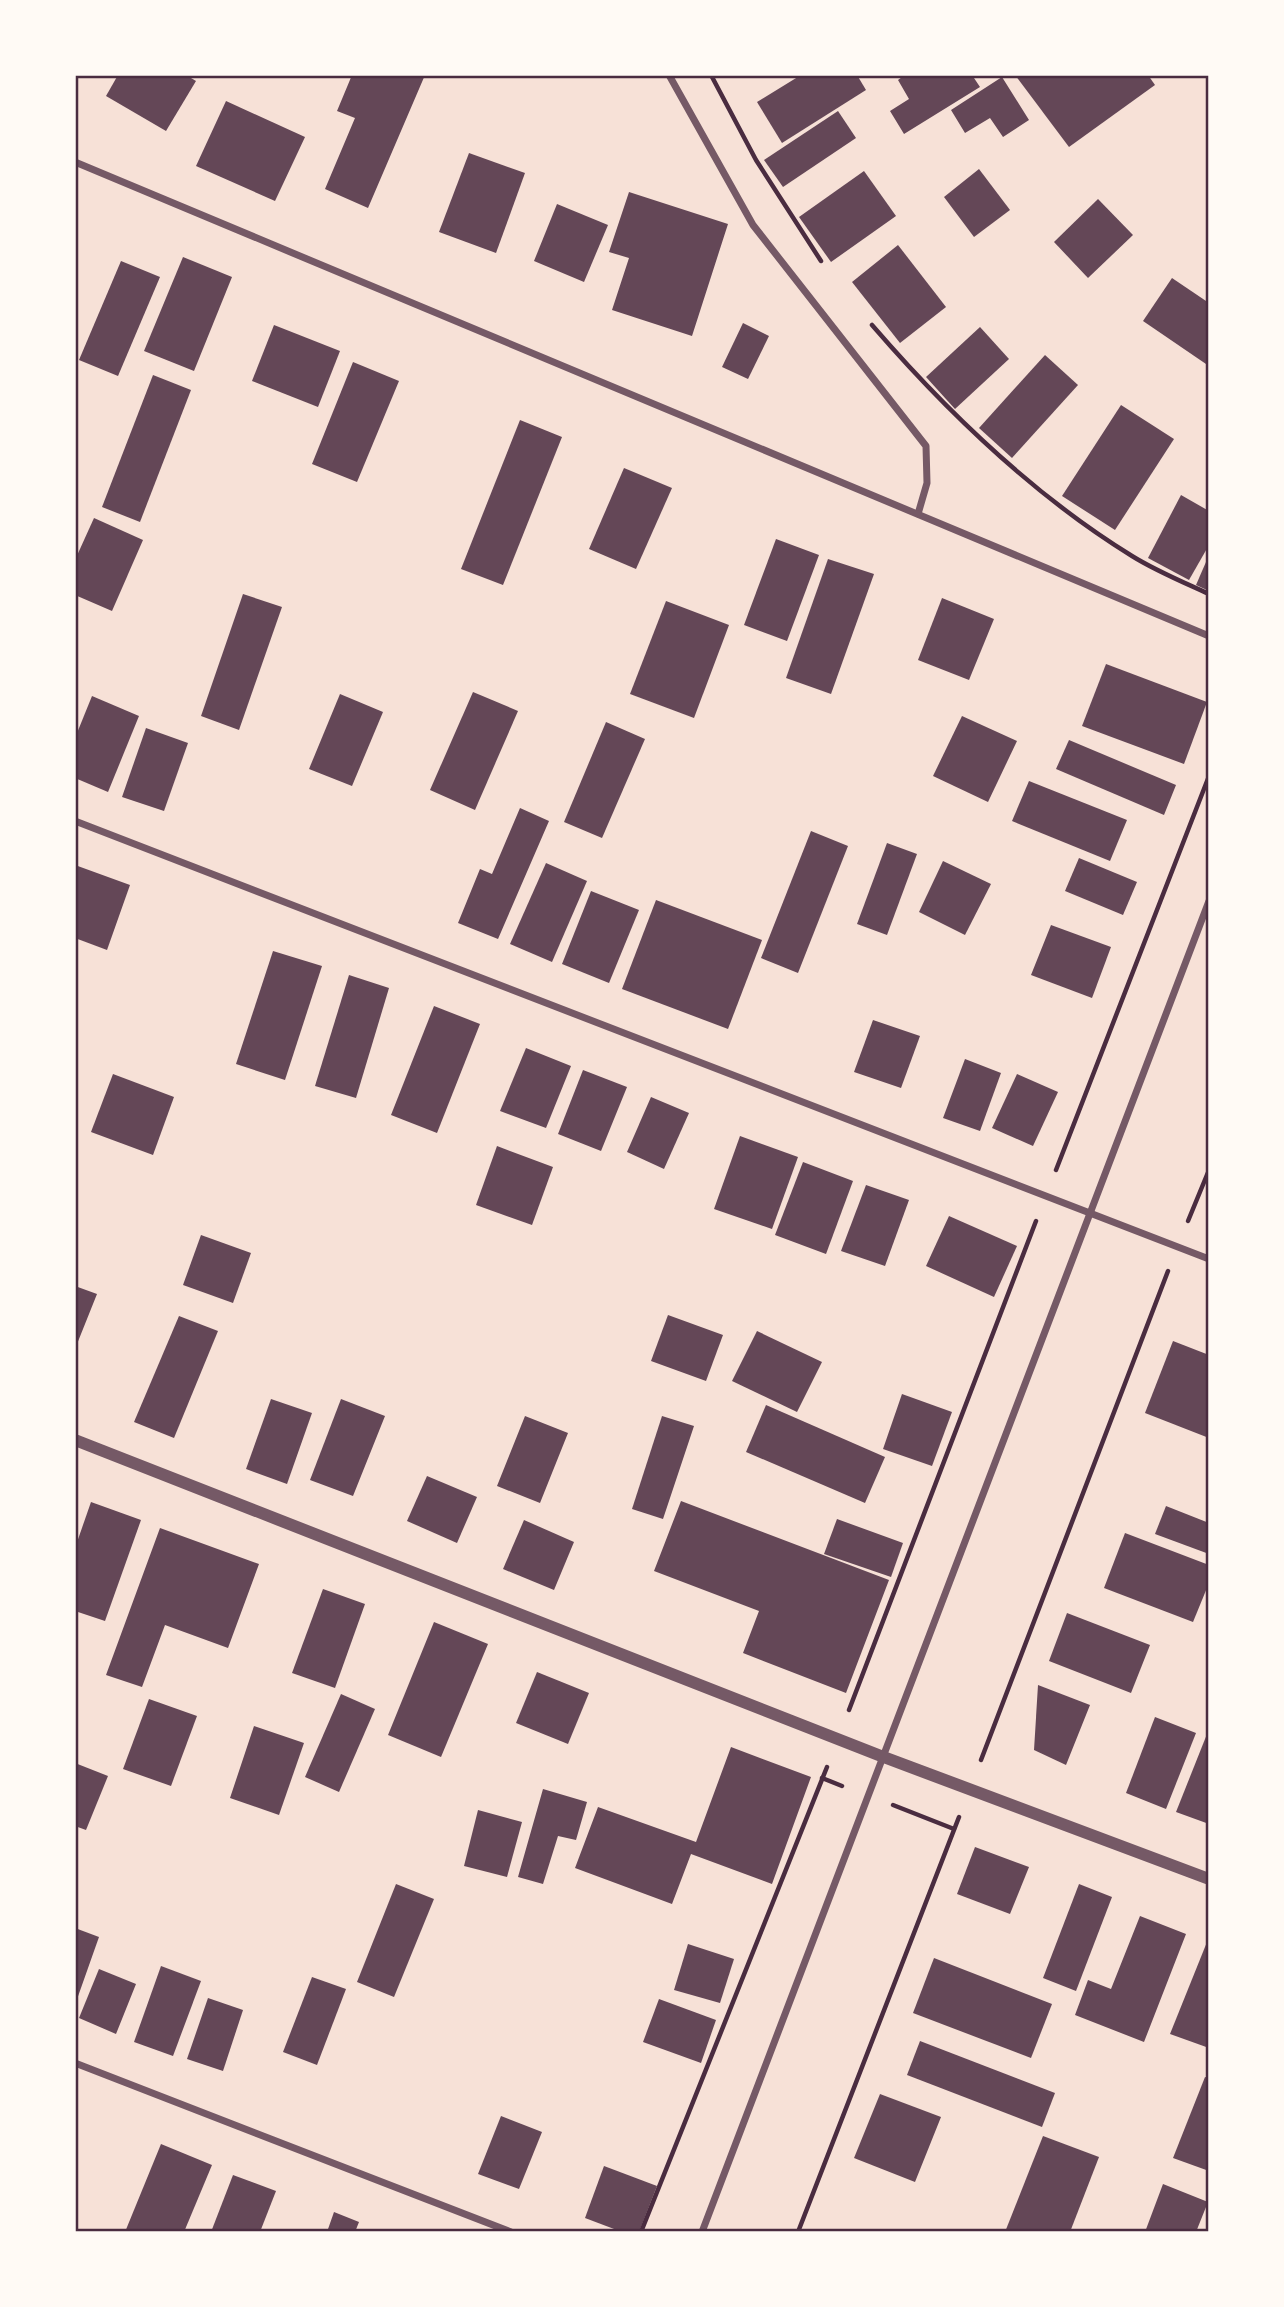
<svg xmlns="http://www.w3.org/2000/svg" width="1284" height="2307" viewBox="0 0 1284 2307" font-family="'Playfair Display',serif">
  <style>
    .building { fill: #644757 }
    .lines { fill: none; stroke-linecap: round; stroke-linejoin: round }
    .path { stroke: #4a2c40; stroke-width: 4.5 }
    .minor { stroke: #755966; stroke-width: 7 }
    .tertiary { stroke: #755966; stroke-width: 12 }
    .neatline { fill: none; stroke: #4a2c40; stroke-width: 2.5 }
  </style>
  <rect width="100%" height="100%" fill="#f7e1d7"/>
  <g class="building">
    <path d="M118 75H186L196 81 166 131 106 96Z"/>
    <path d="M352 75H425L368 208 325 189 355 118 337 111Z"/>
    <path d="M801 75H857L866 90 782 143 757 102Z"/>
    <path d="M905 75H972L980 87 904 134 890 111 909 99 898 80Z"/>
    <path d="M1015 75H1148L1155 85 1069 147Z"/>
    <path d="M1002 77 1029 120 1003 137 990 118 965 133 951 110Z"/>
    <path d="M226 101 305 137 275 201 196 166Z"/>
    <path d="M838 111 856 138 783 187 764 160Z"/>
    <path d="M469 153 525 173 496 253 439 232Z"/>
    <path d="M979 169 1010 210 974 237 944 197Z"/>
    <path d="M864 171 896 216 831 262 799 217Z"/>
    <path d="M629 192 728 224 692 336 612 310 629 258 609 252Z"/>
    <path d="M1098 199 1133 235 1088 278 1054 242Z"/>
    <path d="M557 204 608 225 584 282 534 261Z"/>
    <path d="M898 245 946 307 900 343 852 282Z"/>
    <path d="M183 257 232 277 194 371 144 351Z"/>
    <path d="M121 261 160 277 118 376 79 360Z"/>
    <path d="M1172 278 1209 303 1206 364 1143 321Z"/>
    <path d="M743 323 769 336 748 379 722 367Z"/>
    <path d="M274 325 340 351 318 407 252 381Z"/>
    <path d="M980 327 1009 359 955 409 926 377Z"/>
    <path d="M1045 355 1078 385 1012 458 979 428Z"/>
    <path d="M353 362 399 381 357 482 312 464Z"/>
    <path d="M153 375 191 390 140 522 102 507Z"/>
    <path d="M1121 405 1174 439 1115 530 1062 496Z"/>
    <path d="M520 420 562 437 503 585 461 569Z"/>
    <path d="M624 468 672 488 636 569 589 549Z"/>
    <path d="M1181 495 1209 511V545L1189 580 1148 558Z"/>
    <path d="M94 518 143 540 112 611 75 595V560Z"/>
    <path d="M776 539 819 555 787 641 744 625Z"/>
    <path d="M1209 555V591L1196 585Z"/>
    <path d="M828 559 874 574 831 694 786 678Z"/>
    <path d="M243 594 282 607 239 730 201 716Z"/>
    <path d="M942 598 994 619 969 680 918 660Z"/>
    <path d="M666 601 729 625 694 718 630 694Z"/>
    <path d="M1106 664 1207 702 1184 764 1082 726Z"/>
    <path d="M473 692 518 711 475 810 430 790Z"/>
    <path d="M340 694 383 712 352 786 309 769Z"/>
    <path d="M92 696 139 716 108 792 75 778V738Z"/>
    <path d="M962 716 1017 741 988 802 933 776Z"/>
    <path d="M606 722 645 739 602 838 564 822Z"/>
    <path d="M146 728 188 743 164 811 122 797Z"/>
    <path d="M1069 740 1176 785 1164 815 1056 769Z"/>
    <path d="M1029 781 1127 820 1110 861 1012 821Z"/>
    <path d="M520 808 549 821 498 939 458 923 480 869 492 874Z"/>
    <path d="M811 831 848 846 798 973 761 958Z"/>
    <path d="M887 843 917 854 887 935 857 924Z"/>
    <path d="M1079 858 1137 882 1123 915 1065 891Z"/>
    <path d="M943 861 991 884 965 935 919 912Z"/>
    <path d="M546 863 587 881 552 962 510 944Z"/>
    <path d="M75 865 130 885 107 950 75 938Z"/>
    <path d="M591 891 639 910 609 983 562 964Z"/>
    <path d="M656 900 762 940 728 1029 622 989Z"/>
    <path d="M1051 925 1111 947 1092 998 1031 975Z"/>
    <path d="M273 951 322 966 285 1080 236 1064Z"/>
    <path d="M349 975 389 988 356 1098 315 1086Z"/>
    <path d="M434 1006 480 1024 437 1133 391 1115Z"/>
    <path d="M873 1020 920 1036 901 1088 854 1072Z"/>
    <path d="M526 1048 571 1066 546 1128 500 1111Z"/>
    <path d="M965 1059 1001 1073 980 1131 943 1118Z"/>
    <path d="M583 1070 627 1087 601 1151 558 1134Z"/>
    <path d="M113 1074 174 1097 153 1155 91 1132Z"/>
    <path d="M1017 1074 1058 1092 1033 1146 992 1128Z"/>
    <path d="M651 1097 689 1113 664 1169 627 1152Z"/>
    <path d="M740 1136 798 1157 772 1229 714 1209Z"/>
    <path d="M497 1146 553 1167 532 1225 476 1205Z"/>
    <path d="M803 1162 853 1181 826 1254 775 1235Z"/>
    <path d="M866 1185 909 1200 885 1266 841 1251Z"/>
    <path d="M949 1216 1017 1246 994 1297 926 1266Z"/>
    <path d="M201 1235 251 1253 233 1303 183 1285Z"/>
    <path d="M75 1286 97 1294 75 1349Z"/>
    <path d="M668 1315 723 1335 706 1381 651 1361Z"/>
    <path d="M179 1316 218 1331 174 1438 134 1422Z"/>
    <path d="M757 1331 822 1362 797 1412 732 1381Z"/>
    <path d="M1173 1341 1209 1355V1438L1145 1413Z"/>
    <path d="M902 1394 952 1412 932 1466 883 1449Z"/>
    <path d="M271 1399 312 1413 287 1484 246 1469Z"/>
    <path d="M341 1399 385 1416 353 1496 310 1480Z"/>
    <path d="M766 1405 885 1457 865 1503 746 1452Z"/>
    <path d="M525 1416 568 1433 540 1503 497 1486Z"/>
    <path d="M662 1416 694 1426 663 1519 632 1509Z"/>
    <path d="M427 1476 477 1497 457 1543 407 1521Z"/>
    <path d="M681 1501 889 1580 846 1693 743 1653 759 1611 654 1571Z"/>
    <path d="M91 1502 141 1520 105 1621 75 1611V1548Z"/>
    <path d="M1166 1506 1209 1523V1554L1155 1534Z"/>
    <path d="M837 1519 903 1543 891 1577 824 1554Z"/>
    <path d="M524 1520 574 1542 554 1590 503 1569Z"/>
    <path d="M160 1528 259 1564 228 1648 165 1625 142 1687 106 1675Z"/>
    <path d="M1125 1533 1209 1565V1583L1193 1622 1104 1588Z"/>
    <path d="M323 1589 365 1604 335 1688 292 1673Z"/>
    <path d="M1067 1613 1150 1645 1131 1693 1049 1661Z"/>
    <path d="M434 1622 488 1644 441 1757 388 1735Z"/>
    <path d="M537 1672 589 1693 568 1744 516 1723Z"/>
    <path d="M1038 1685 1090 1705 1066 1765 1034 1750Z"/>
    <path d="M341 1694 375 1709 339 1792 305 1777Z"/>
    <path d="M149 1699 197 1716 171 1786 123 1769Z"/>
    <path d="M1155 1717 1196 1733 1166 1809 1126 1793Z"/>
    <path d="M254 1726 304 1743 279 1815 230 1798Z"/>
    <path d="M1209 1729V1824L1176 1812Z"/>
    <path d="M731 1747 811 1777 772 1884 691 1854 672 1904 575 1868 598 1807 696 1842Z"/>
    <path d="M75 1763 108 1776 86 1830 75 1826Z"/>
    <path d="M543 1789 587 1802 576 1840 558 1836 543 1884 518 1877Z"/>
    <path d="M478 1810 522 1822 507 1877 464 1866Z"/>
    <path d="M975 1847 1029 1867 1010 1914 957 1894Z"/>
    <path d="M396 1884 434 1899 394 1997 357 1982Z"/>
    <path d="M1079 1884 1112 1897 1076 1991 1043 1978Z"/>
    <path d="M1140 1916 1186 1934 1144 2042 1075 2015 1088 1980 1111 1989Z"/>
    <path d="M75 1928 99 1937 76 2002H75Z"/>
    <path d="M1209 1937V2048L1170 2034Z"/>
    <path d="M688 1944 734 1959 720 2003 674 1990Z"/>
    <path d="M934 1958 1052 2004 1031 2058 913 2013Z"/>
    <path d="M161 1966 201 1981 173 2056 134 2042Z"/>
    <path d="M99 1969 136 1984 116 2034 79 2018Z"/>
    <path d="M312 1977 346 1989 317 2065 283 2052Z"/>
    <path d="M208 1998 243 2010 223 2071 187 2059Z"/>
    <path d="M659 1999 716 2020 701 2063 643 2042Z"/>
    <path d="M920 2041 1055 2093 1042 2127 907 2075Z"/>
    <path d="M1205 2077 1209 2078V2171L1173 2158Z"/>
    <path d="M880 2094 941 2117 915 2182 854 2158Z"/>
    <path d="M501 2116 542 2132 519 2189 478 2174Z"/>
    <path d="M1043 2136 1099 2157 1070 2232H1005Z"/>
    <path d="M161 2144 212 2165 184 2232H125Z"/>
    <path d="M604 2166 657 2186 639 2232H622L585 2218Z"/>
    <path d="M233 2175 276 2191 260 2232H211Z"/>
    <path d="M1163 2184 1208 2202 1196 2232H1145Z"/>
    <path d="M334 2212 359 2222 355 2232H327Z"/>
  </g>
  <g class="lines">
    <g class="path">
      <path d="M711 75 756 160 821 261"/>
      <path d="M872 325C948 413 1033 495 1132 556 1156 571 1183 582 1209 594"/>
      <path d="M1056 1170 1209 776"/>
      <path d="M1188 1221 1209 1170"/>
      <path d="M849 1710 1036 1221"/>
      <path d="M981 1760 1168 1271"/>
      <path d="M822 1778 842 1786"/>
      <path d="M893 1805 954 1829"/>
      <path d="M641 2232 827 1767"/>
      <path d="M798 2232 959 1817"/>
    </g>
    <g class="minor">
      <path d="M669 75 753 225 926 446 927 483 918 514"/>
      <path d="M75 162 1209 636"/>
      <path d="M75 821 1209 1259"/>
      <path d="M75 2063 511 2232"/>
      <path d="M702 2232 1209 901"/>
    </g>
    <path class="tertiary" d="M75 1440 881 1756 1209 1879"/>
  </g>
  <rect width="1284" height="2307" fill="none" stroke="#fffaf5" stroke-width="154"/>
  <rect x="77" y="77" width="1130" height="2153" class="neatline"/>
</svg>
